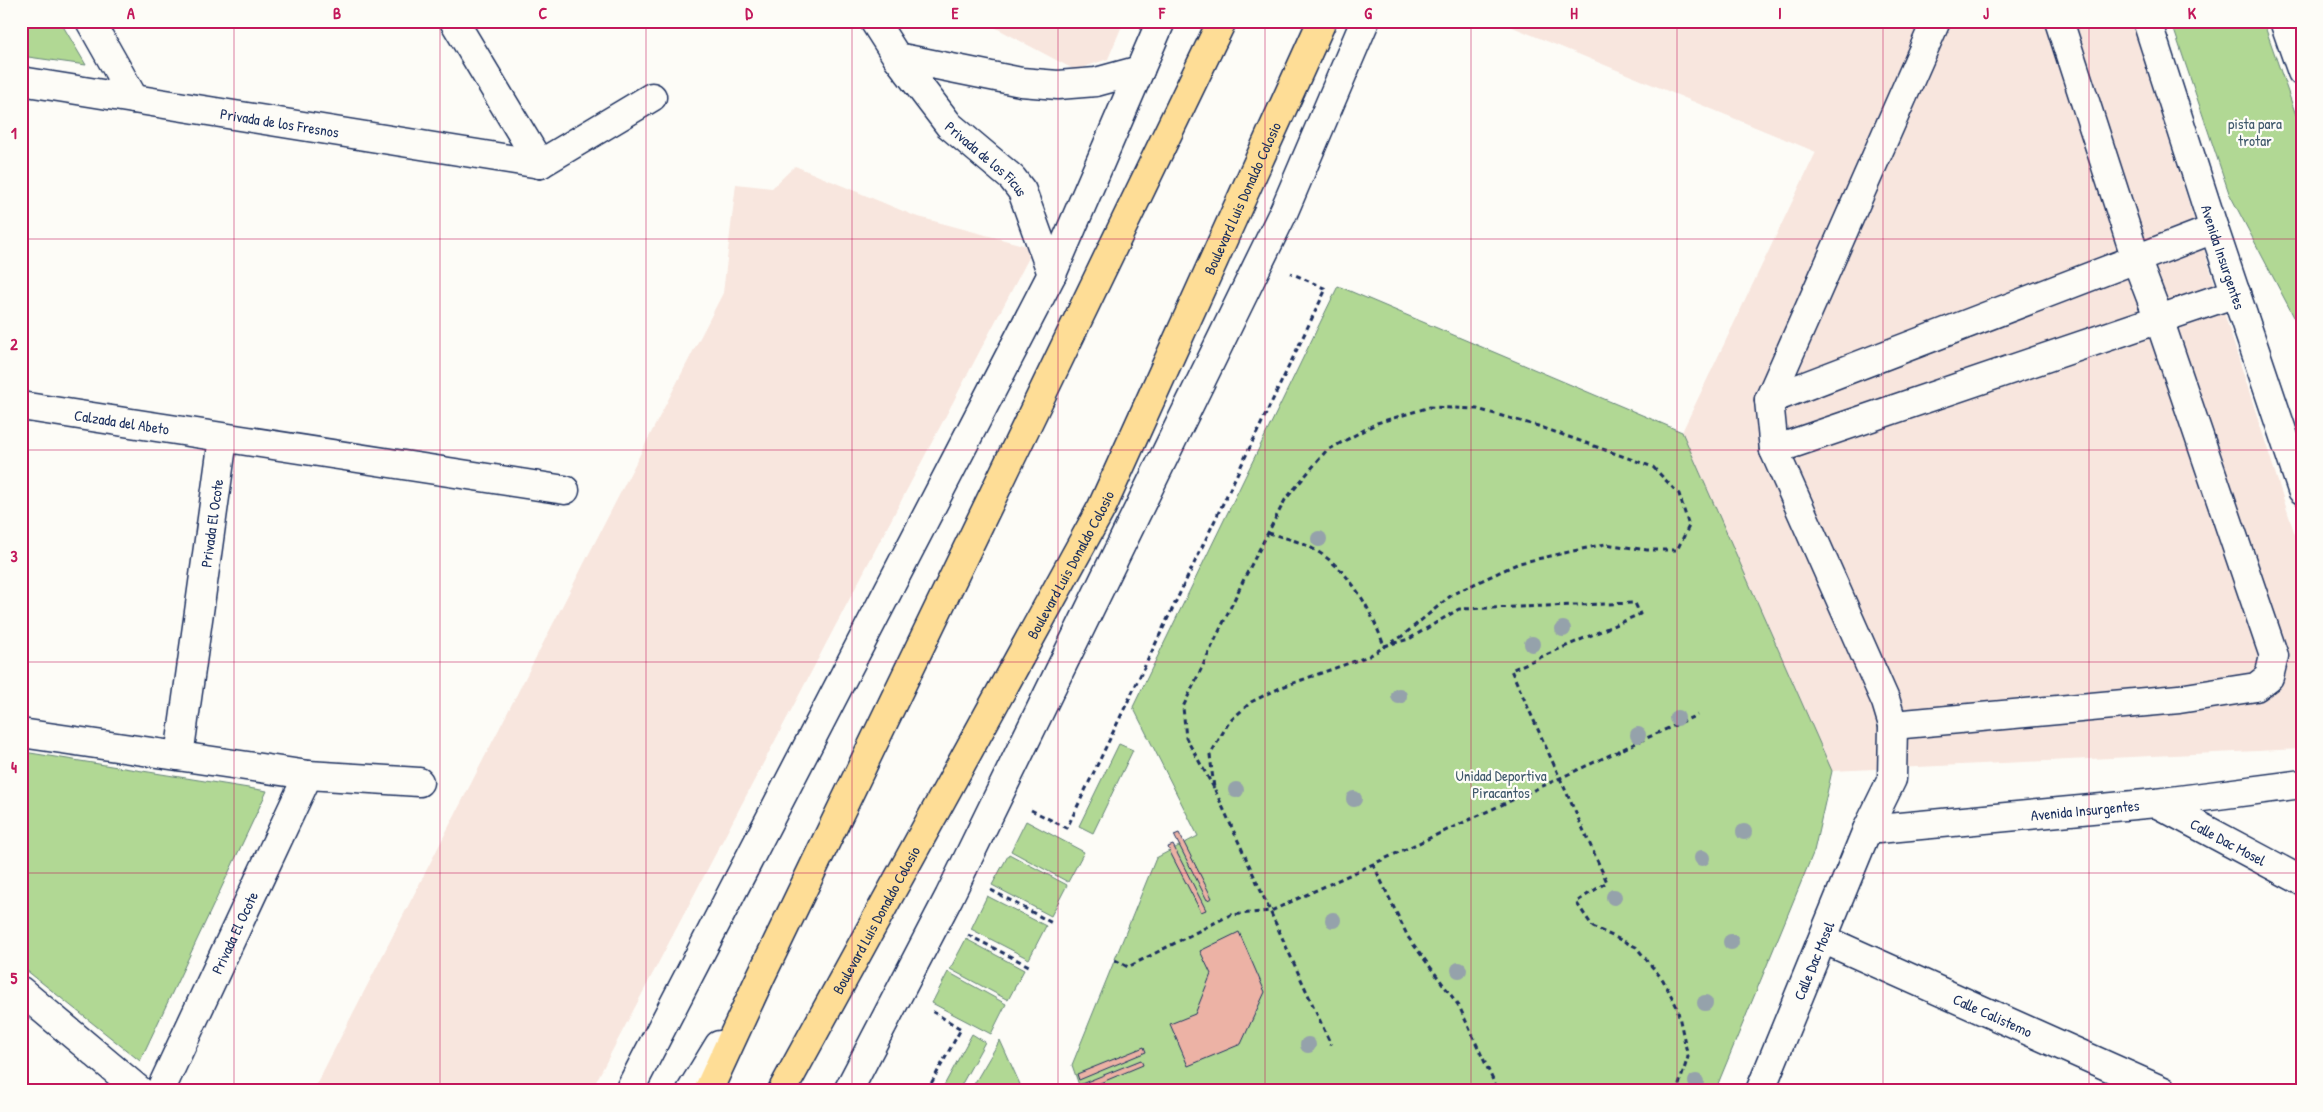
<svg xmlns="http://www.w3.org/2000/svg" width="2323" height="1112" viewBox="0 0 2323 1112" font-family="'Patrick Hand',sans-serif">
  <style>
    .built { fill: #f8e6de }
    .green { fill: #b1d894; stroke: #668479 }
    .building { fill: #ecb2a5; stroke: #1b2f5e }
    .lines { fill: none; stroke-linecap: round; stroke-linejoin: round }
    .minor-casing { stroke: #1b2f5e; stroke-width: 31 }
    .major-casing { stroke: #1b2f5e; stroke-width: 31 }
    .path { stroke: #1b2f5e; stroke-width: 3; stroke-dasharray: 5 4; stroke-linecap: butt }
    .minor { stroke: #fdfcf7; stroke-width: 28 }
    .major { stroke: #fedd96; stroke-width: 28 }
    .tree { fill: #95a2ab }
    .grid { fill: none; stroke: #c2185b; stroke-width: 1; stroke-opacity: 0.55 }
    .labels { text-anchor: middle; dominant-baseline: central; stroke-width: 4.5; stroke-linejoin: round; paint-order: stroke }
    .street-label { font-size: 15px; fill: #1b2f5e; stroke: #fdfcf7 }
    .park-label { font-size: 15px; fill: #40596c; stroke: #fdfcf7 }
    .neatline { fill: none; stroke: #c2185b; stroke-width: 2 }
    .grid-label { font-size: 16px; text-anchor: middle; font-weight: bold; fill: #c2185b }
  </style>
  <rect width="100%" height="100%" fill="#fdfcf7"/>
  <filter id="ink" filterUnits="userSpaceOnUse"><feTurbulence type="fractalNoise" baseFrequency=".02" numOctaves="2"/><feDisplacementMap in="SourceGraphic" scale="10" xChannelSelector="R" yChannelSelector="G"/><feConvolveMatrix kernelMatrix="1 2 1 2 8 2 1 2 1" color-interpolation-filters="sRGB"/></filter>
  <g filter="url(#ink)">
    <g class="built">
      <path d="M983 21H1124L1108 59 1075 70Z"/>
      <path d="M1498 21H2131L2302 557V749L1832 771 1682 432 1816 152Z"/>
      <path d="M795 166 915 216 1034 248 591 1091H313L723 293 736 184 772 188Z"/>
    </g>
    <g class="green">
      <path d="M21 21H60L86 65 21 56Z"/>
      <path d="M2171 21H2263L2302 132V338L2294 317 2229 193Z"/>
      <path d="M1338 286 1682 432 1832 771 1814 851 1715 1091H1081L1072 1065 1156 858 1198 836 1133 707Z"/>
      <path d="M1119 744 1133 750 1093 833 1079 826Z"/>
      <path d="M24 752 267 791 140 1061 21 966V767Z"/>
      <path d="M1026 821 1084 852 1068 882 1011 851Z"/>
      <path d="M1009 854 1067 885 1051 916 992 885Z"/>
      <path d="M987 896 1046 926 1029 959 971 929Z"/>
      <path d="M966 939 1024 970 1008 1000 950 969Z"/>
      <path d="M948 972 1006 1004 991 1034 932 1003Z"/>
      <path d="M972 1034 985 1042 958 1091H941Z"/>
      <path d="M1000 1040 1023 1091H970Z"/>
    </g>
    <g class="building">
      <path d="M1179 833 1212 898 1207 900 1174 835Z"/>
      <path d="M1173 845 1206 910 1201 912 1170 852 1168 847Z"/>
      <path d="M1239 932 1265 992 1241 1044 1188 1066 1170 1024 1195 1014 1211 974 1200 951Z"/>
      <path d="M1144 1047 1146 1052 1079 1080 1077 1074Z"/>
      <path d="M1141 1060 1143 1065 1081 1091H1075L1074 1087Z"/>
    </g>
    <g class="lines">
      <g class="minor-casing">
        <g id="minor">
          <path d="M90 21 134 99"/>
          <path d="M454 21 540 164"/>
          <path id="s1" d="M874 21 897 57 949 125 1012 178 1022 191 1052 274"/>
          <path d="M1936 21 1769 400 1774 450 1886 702 1893 725 2179 699 2256 687 2269 677 2274 656 2159 319 2136 259 2059 21"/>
          <path id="s2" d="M2147 21 2214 229 2302 490"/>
          <path d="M2284 21 2302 72"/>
          <path d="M897 57 1021 82 1058 85 1096 82 1140 70"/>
          <path id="s3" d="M21 81 540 164"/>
          <path d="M540 164 652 97"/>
          <path d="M1769 400 2214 229"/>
          <path id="s4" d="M21 406 565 490"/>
          <path d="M1774 450 2236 293"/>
          <path d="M21 733 308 775 419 782"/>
          <path id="s5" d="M179 756 223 439"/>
          <path id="s6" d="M2156 803 2302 881"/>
          <path id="s7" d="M1867 830 2156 803 2302 784"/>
          <path id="s8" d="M1823 939 2163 1091"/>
          <path d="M21 991 140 1091"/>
          <path id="s9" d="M160 1091 308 775"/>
          <path d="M629 1091 1052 274 1161 21"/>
          <path d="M691 1091 719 1045"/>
          <path d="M848 1091 949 897 1284 211 1365 21"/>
          <path id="s10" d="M1760 1091 1867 830 1892 779 1893 725"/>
        </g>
      </g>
      <g class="major-casing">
        <g id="major">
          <path d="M708 1091 761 976 1222 21"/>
          <path id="s11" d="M782 1091 1102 507 1322 21"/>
        </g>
      </g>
      <g class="path">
        <path d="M1268 533C1279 536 1290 539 1301 543 1345 561 1369 604 1384 646L1409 639 1459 609 1635 603 1640 614 1511 670 1607 882 1576 902 1593 927 1636 947 1663 980 1677 1007 1688 1057 1677 1091"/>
        <path d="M1214 788 1186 738 1183 707 1245 577 1285 500 1326 451 1377 423 1430 407 1477 409 1538 426 1653 467 1679 494 1689 526 1677 550H1647L1605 544 1519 563 1453 594 1401 637 1369 656 1282 687 1251 702 1229 722 1210 755 1214 788 1331 1045"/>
        <path d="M1031 810 1067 828 1326 289 1291 273"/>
        <path d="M1373 864 1408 937 1459 1006 1498 1091"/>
        <path d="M991 890 1052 923"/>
        <path d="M968 935 1031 967"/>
        <path d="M1115 960 1128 967 1230 915 1271 911 1697 715"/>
        <path d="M927 1091 961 1029 930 1010"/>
      </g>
      <use href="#minor" class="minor"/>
      <use href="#major" class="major"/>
    </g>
    <g class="tree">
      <circle cx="1319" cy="539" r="8"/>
      <circle cx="1563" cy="629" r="8"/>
      <circle cx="1532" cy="644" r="8"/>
      <circle cx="1399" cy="696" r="8"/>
      <circle cx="1677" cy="718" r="8"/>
      <circle cx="1638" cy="735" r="8"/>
      <circle cx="1236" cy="790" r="8"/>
      <circle cx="1354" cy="799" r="8"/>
      <circle cx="1744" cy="832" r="8"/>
      <circle cx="1702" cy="858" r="8"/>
      <circle cx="1614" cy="897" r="8"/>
      <circle cx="1333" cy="920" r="8"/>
      <circle cx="1731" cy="942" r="8"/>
      <circle cx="1459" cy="970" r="8"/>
      <circle cx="1705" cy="1003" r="8"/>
      <circle cx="1308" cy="1045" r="8"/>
      <circle cx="1696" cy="1082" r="8"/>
    </g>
  </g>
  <path class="grid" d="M234 21V1091M440 21V1091M646 21V1091M852 21V1091M1058 21V1091M1265 21V1091M1471 21V1091M1677 21V1091M1883 21V1091M2089 21V1091M21 239H2302M21 450H2302M21 662H2302M21 873H2302"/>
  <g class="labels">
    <g class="street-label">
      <text stroke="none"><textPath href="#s3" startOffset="262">Privada de los Fresnos</textPath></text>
      <text stroke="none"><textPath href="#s1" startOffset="179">Privada de los Ficus</textPath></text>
      <text stroke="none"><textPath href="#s11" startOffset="1005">Boulevard Luis Donaldo Colosio</textPath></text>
      <text stroke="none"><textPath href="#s2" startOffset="248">Avenida Insurgentes</textPath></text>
      <text stroke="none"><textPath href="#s4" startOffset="102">Calzada del Abeto</textPath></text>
      <text stroke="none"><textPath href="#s5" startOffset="235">Privada El Ocote</textPath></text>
      <text stroke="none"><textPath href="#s11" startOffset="600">Boulevard Luis Donaldo Colosio</textPath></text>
      <text stroke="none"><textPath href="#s7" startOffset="219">Avenida Insurgentes</textPath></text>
      <text stroke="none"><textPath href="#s6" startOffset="82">Calle Dac Mosel</textPath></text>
      <text stroke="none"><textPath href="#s11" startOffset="195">Boulevard Luis Donaldo Colosio</textPath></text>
      <text stroke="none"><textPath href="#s9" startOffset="175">Privada El Ocote</textPath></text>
      <text stroke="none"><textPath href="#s10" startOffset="141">Calle Dac Mosel</textPath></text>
      <text stroke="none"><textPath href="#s8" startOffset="186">Calle Calistemo</textPath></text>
    </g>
    <g class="park-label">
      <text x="2255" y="123">pista para<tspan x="2255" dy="17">trotar</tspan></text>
      <text x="1501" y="775">Unidad Deportiva<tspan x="1501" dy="17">Piracantos</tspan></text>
    </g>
  </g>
  <rect width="2323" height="1112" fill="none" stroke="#fdfcf7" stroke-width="55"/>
  <rect x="28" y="28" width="2268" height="1056" class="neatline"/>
  <g class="grid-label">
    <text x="131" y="19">A</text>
    <text x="337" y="19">B</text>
    <text x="543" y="19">C</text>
    <text x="749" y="19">D</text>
    <text x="955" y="19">E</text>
    <text x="1162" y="19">F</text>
    <text x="1368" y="19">G</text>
    <text x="1574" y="19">H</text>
    <text x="1780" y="19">I</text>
    <text x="1986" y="19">J</text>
    <text x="2192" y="19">K</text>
    <text x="14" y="139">1</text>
    <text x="14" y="350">2</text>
    <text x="14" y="562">3</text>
    <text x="14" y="773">4</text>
    <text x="14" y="984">5</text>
  </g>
</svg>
